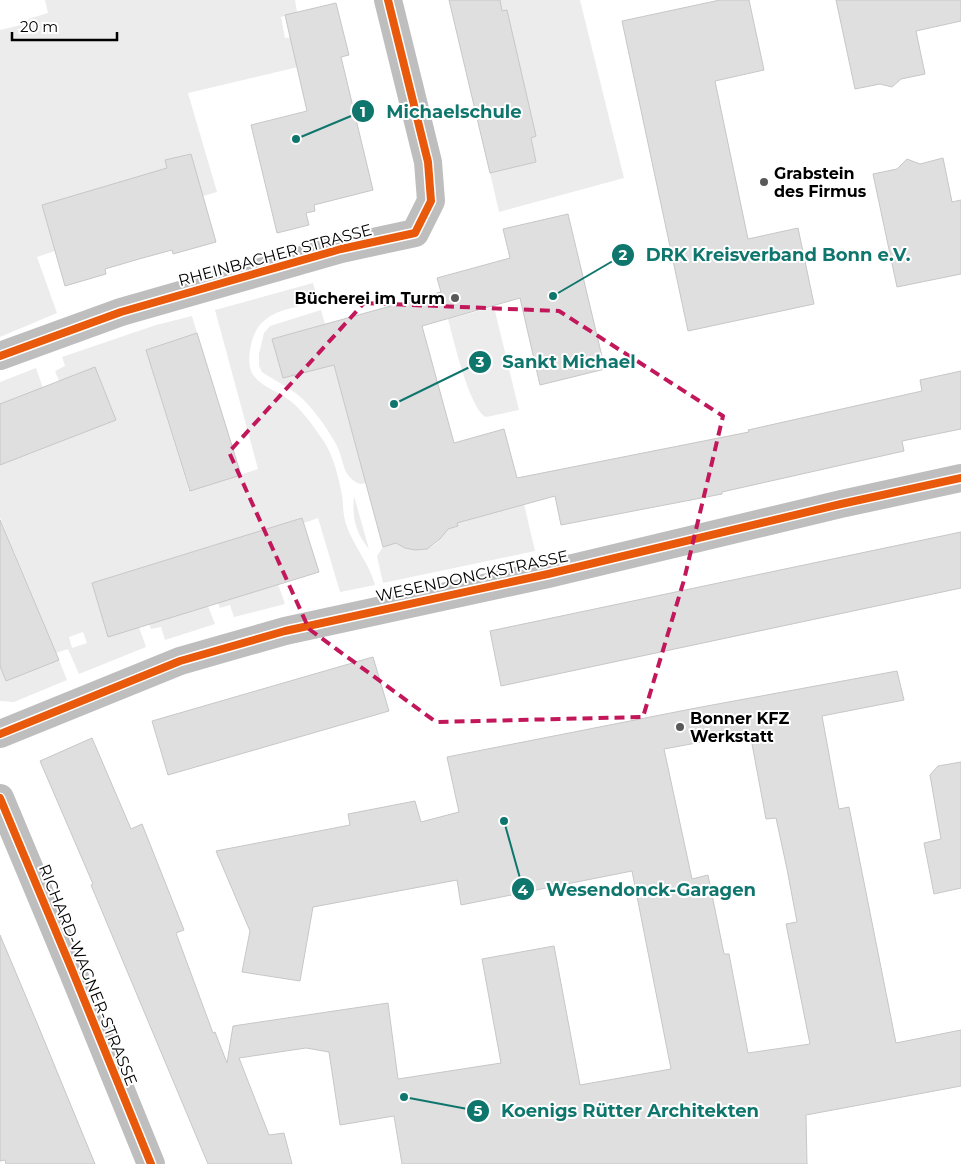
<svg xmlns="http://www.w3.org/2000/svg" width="961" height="1164" viewBox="0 0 961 1164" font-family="Montserrat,sans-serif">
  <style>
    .green { fill: #ececec; fill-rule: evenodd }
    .building { fill: #dfdfdf; stroke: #c7c7c7; fill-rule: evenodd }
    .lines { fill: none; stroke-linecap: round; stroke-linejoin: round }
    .minor { stroke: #bebebe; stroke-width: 28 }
    .cycleway-casing { stroke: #fff; stroke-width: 11 }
    .cycleway { stroke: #e8590c; stroke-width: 8 }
    .marked { fill: none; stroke: #c2185b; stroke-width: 4; stroke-dasharray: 10 6; stroke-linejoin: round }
    .poi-dot { fill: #595959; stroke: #fff; stroke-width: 2 }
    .labels { text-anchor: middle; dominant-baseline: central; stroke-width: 4; stroke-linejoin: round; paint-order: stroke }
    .poi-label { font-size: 16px; font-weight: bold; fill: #000; stroke: #fff; text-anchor: start }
    .street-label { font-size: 16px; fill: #000; stroke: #fff }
    .leader { fill: none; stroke: #0f766e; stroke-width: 2 }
    .callout-dot { fill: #0f766e; stroke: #fff; stroke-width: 2 }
    .mark-label { font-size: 15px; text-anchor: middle; font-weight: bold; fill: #fff }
    .callout-label { font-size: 18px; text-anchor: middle; font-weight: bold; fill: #0f766e; stroke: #fff; stroke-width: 4; stroke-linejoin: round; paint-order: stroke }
  </style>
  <rect width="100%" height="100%" fill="#fff"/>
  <g class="green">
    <path d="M45 0H295L297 12 281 17 285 38 291 37 298 67 188 93 217 192 203 196 191 154 165 160 168 169 42 205 55 251 37 257 57 313 0 337V30L29 23 28 19 48 13Z"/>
    <path d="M500 0H580L624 178 499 212 490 173 536 162 506 10 502 11Z"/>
    <path d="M313 283 318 301C285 311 256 310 250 350 249 358 248 368 254 376 263 388 283 393 294 404 306 415 316 430 325 443 333 456 338 475 341 490 344 501 342 513 346 524 353 546 369 562 375 585L340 592 318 518 304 523 302 518 92 583 108 636 139 627 146 647 79 674 68 649 56 653 0 518V382L36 368 43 388 27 455 115 420 59 381 55 371 65 366 62 357 156 325 192 316 197 333 146 350 189 491 258 469 215 310ZM83 632 87 643 72 648 69 637Z"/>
    <path d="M494 307 519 410 486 417C470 410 453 338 448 319Z"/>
    <path d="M321 310 325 324 272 339 283 378 334 365 366 483 360 484C341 476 345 461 336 444 328 429 311 405 298 395 287 386 274 380 262 372L259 366V354L264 333 270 326Z"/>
    <path d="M354 496 369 549C355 533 352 516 354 496Z"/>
    <path d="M524 504 535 551 383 583 377 556 383 547 396 543C415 554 438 552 446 529L457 526V523Z"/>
    <path d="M278 584 285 604 234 617 230 605 220 608 218 603Z"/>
    <path d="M208 606 215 624 165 640 161 627 151 629 149 624Z"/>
    <path d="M59 660 67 680 14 702 0 701V666L6 681Z"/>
  </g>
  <g class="building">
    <path d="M449 0H500L502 11 507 10 536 136 531 138 536 162 490 173Z"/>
    <path d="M720 0H749L764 70 715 81 748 239 798 228 814 304 688 331 622 21Z"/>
    <path d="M836 0H961V21L916 31 925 74 901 79 892 87 880 84 855 89Z"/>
    <path d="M336 3 349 55 341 57 373 190 314 205 315 211 306 213 309 225 277 233 251 125 307 111 285 15Z"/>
    <path d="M191 154 216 242 173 254 172 250 139 259 105 269 106 274 65 286 42 205 167 168 165 160Z"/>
    <path d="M943 158 952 202 961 200V274L897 287 873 174 897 169 907 159 920 164Z"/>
    <path d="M568 214 605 369 540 385 520 298 422 326 454 443 504 429 517 478 749 432 748 430 922 391 920 380 961 371V429L902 441 904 451 722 492V494L561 525 555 496 457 523 458 526 448 529 440 539 427 549 415 550 405 548 396 543 383 547 334 365 283 378 272 339 441 292 437 278 510 258 503 229Z"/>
    <path d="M197 333 241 475 190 491 146 350Z"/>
    <path d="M95 367 116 420 0 465V404Z"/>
    <path d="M302 518 319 572 108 637 92 583Z"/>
    <path d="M0 520 59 660 6 681 0 666Z"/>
    <path d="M961 532V588L501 686 490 631Z"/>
    <path d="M373 657 389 711 168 775 152 721Z"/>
    <path d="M897 671 904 700 822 716 839 809 849 807 896 1043 961 1030V1086L806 1115 807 1164H402L394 1116 340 1125 329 1052 306 1048 239 1058 269 1135 284 1133 292 1164H208L91 885 93 884 40 761 92 738 131 829 142 824 184 930 176 933 213 1033 215 1032 227 1063 233 1026 388 1003 398 1079 501 1063 482 959 554 946 580 1085 671 1069 632 871 461 905 457 880 313 907 300 981 242 972 250 931 216 851 350 825 348 814 415 801 421 822 459 812 447 757 696 708ZM750 733 766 819 776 818 787 869 797 922 786 924 810 1044 748 1053 729 954H724L708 875 692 879 664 749Z"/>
    <path d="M961 762V888L934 894 924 843 941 839 930 775 938 766Z"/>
    <path d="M0 935 37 1023 95 1164H6L5 1160 0 1161Z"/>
  </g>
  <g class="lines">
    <g class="minor">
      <path d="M0 356 121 312 341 249 415 233 431 201 428 162 388 0"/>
      <path d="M0 734 180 661 285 631 548 574 841 504 961 478"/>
      <path d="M0 798 72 970 151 1164"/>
    </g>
    <g class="cycleway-casing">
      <g id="cycleway">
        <path d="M0 356 121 312 341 249 415 233 431 201 428 162 388 0"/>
        <path d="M0 734 180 661 285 631 548 574 841 504 961 478"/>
        <path d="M0 798 72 970 151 1164"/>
      </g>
    </g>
    <use href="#cycleway" class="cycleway"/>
  </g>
  <path class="marked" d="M364 303 559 311 723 416 684 580 643 717 436 722 309 629 229 452Z"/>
  <g class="poi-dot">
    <circle cx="764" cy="182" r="5"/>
    <circle cx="455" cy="298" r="5"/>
    <circle cx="680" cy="727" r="5"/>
  </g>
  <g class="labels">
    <g class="poi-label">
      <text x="774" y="173">Grabstein<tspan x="774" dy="18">des Firmus</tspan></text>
      <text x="445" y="298" text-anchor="end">Bücherei im Turm</text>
      <text x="690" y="718">Bonner KFZ<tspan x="690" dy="18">Werkstatt</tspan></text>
    </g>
    <g class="street-label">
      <text transform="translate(275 255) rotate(-15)">RHEINBACHER STRASSE</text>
      <text transform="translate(472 576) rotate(-12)">WESENDONCKSTRASSE</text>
      <text transform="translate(88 975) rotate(68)">RICHARD-WAGNER-STRASSE</text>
    </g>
  </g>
  <path class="leader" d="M296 139L363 111M553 296L623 255M394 404L480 362M504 821L523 889M404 1097L478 1111"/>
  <g class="callout-dot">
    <circle cx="296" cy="139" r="5"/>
    <circle cx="553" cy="296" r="5"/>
    <circle cx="394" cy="404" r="5"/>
    <circle cx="504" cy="821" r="5"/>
    <circle cx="404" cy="1097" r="5"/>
    <circle cx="363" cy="111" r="12"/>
    <circle cx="623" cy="255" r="12"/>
    <circle cx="480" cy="362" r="12"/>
    <circle cx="523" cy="889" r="12"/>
    <circle cx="478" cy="1111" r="12"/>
  </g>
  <g class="mark-label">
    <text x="363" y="117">1</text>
    <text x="623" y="260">2</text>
    <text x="480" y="367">3</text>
    <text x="523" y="895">4</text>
    <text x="478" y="1116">5</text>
  </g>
  <g class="callout-label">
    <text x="454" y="118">Michaelschule</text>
    <text x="778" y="261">DRK Kreisverband Bonn e.V.</text>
    <text x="569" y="368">Sankt Michael</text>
    <text x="651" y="896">Wesendonck-Garagen</text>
    <text x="630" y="1117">Koenigs Rütter Architekten</text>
  </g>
  <path d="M12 32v8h105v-8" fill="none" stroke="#000000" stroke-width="2.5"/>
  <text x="20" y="32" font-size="15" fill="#000000" stroke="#ffffff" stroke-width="4" paint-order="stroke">20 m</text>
</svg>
